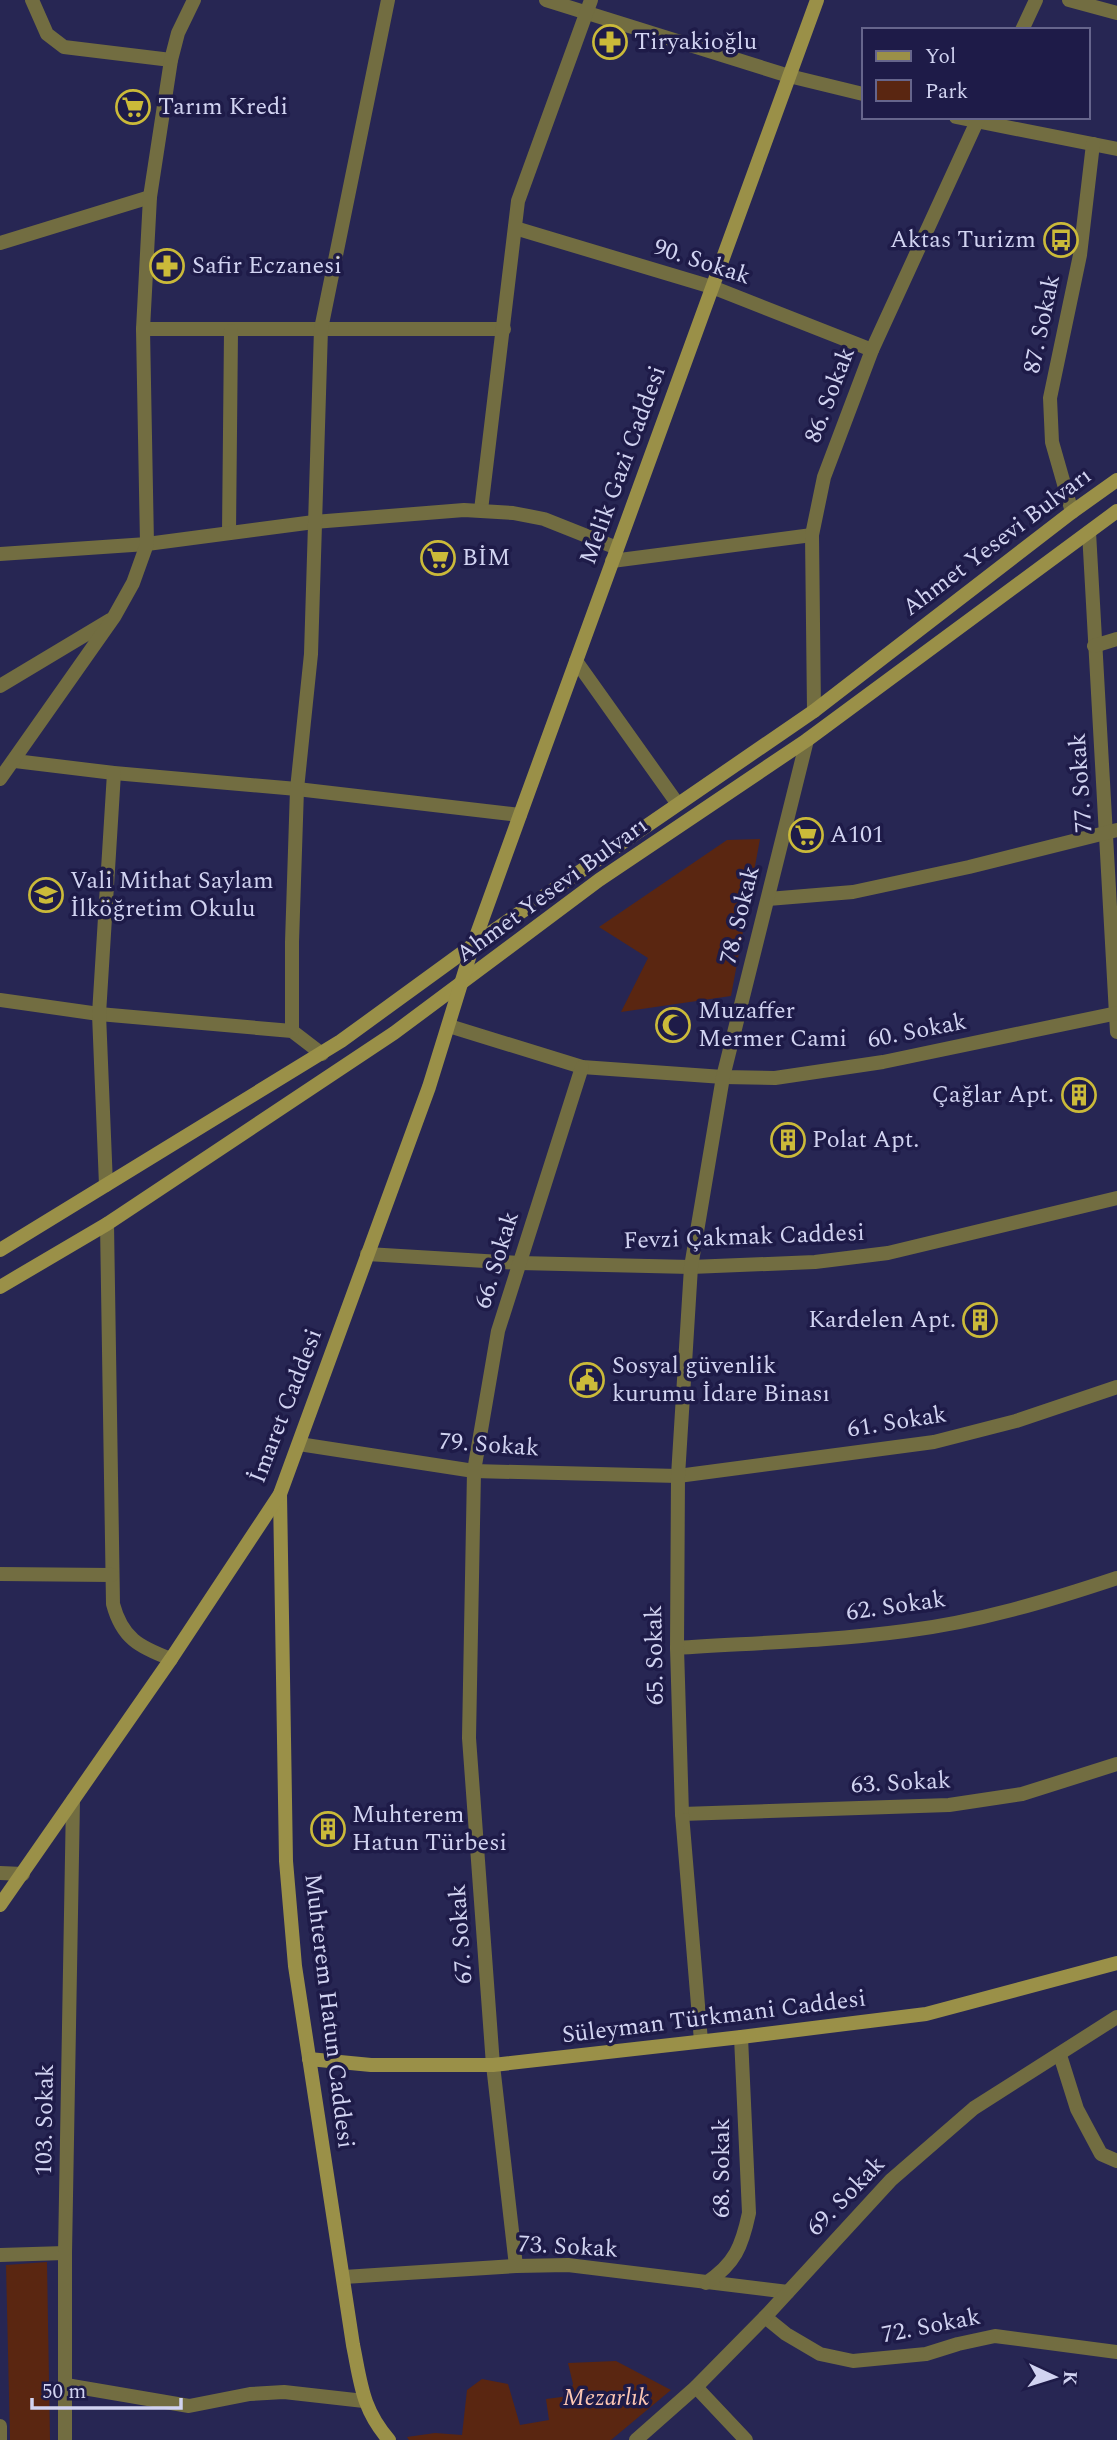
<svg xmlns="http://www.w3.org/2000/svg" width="1117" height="2440" viewBox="0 0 1117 2440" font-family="Spectral,serif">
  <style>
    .green { fill: #5a2611 }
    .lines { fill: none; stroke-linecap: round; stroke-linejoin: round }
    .street { stroke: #726d41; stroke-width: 14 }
    .secondary { stroke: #9a9048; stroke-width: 14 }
    .labels { text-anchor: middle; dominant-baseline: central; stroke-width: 7; stroke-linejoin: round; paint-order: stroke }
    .poi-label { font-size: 24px; fill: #d1d3f1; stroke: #1e1b48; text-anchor: start }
    .street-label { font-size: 24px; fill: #d1d3f1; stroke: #1e1b48 }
    .park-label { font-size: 24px; font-style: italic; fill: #fdc7b3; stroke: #1e1b48 }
  </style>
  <rect width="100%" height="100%" fill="#272653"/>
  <g class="green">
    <path d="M760 839 731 996 621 1012 648 958 599 927 727 840Z"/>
    <path d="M47 2262 50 2440H10L6 2265Z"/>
    <path d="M616 2361 671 2390 611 2440H409L407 2437 435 2433 462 2435 467 2390 482 2379 508 2384 520 2425 549 2420 546 2399 569 2396 573 2384 568 2363Z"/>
  </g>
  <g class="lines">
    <g class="street">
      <path d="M32 0 47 34 64 47 171 60"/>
      <path d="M546 0 789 76 863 94"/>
      <path d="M1069 0 1117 13"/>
      <path d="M1022 30 1036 0"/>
      <path d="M956 117 1117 149"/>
      <path d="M515 228 712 287 872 350"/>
      <path d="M0 243 150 197"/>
      <path d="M143 329H504"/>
      <path d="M481 510 518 201 591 0"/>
      <path d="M1072 512 1052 442 1050 398 1080 255 1093 144"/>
      <path d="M1089 532 1117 1032"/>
      <path d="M229 533 231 331"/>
      <path d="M0 554 147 544 314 522 464 510 513 513 544 519 617 548"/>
      <path d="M612 561 812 535"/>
      <path d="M1094 646 1117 639"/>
      <path d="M576 661 677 803"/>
      <path d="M0 686 110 620"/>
      <path d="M814 711 812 535 824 477 872 350 979 117"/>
      <path d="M15 761 114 773 297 789 520 815"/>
      <path d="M0 779 114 617 133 583 147 544 143 329 150 197 171 60 178 33 194 0"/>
      <path d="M768 899 853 892 969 867 1117 830"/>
      <path d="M0 1000 99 1014 292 1031 322 1054"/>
      <path d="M449 1026 582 1067 723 1077 775 1078 883 1062 1117 1013"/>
      <path d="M292 1031V942L297 789 311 654 321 329 388 0"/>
      <path d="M106 1185 99 1014 114 773"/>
      <path d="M107 1224 113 1604C122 1638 139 1647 171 1659"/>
      <path d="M367 1254 519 1263 691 1267 815 1262 888 1253 1117 1198"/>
      <path d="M299 1444 474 1471 678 1476 934 1442 1016 1421 1117 1387"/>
      <path d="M0 1574 112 1575"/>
      <path d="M677 1648C753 1643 830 1641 905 1631 978 1622 1048 1601 1117 1578"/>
      <path d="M682 1814 949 1805 1022 1794 1117 1764"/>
      <path d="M0 1873 23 1874"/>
      <path d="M701 2041 682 1814 677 1648 678 1476 691 1267 723 1077 807 740"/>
      <path d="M1060 2055 1077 2109 1101 2154 1117 2161"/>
      <path d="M0 2255 65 2253"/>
      <path d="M516 2266 493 2065 469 1738 474 1471 498 1331 582 1067"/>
      <path d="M344 2277 516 2266 568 2265 788 2292"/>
      <path d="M706 2283C735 2264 742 2246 749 2213L741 2037"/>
      <path d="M765 2317 786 2334 820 2354 853 2361 926 2354 958 2344 995 2336 1117 2352"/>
      <path d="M66 2385 189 2406 250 2394 284 2392 364 2401"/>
      <path d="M696 2387 746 2440"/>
      <path d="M0 2426V2440"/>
      <path d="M65 2440V2253L73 1800"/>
      <path d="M636 2440 696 2387 765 2317 891 2180 974 2108 1117 2017"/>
    </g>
    <g class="secondary">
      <path d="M0 1250 341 1041 473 945 814 711 1072 512 1117 480"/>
      <path d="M0 1287 107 1224 394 1033 599 880 807 740 1117 511"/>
      <path d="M280 1494 286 1861 295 1966 353 2345C361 2384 362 2409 389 2440"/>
      <path d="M0 1905 171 1659 280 1494 429 1087 473 945 520 815 817 0"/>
      <path d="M309 2059 371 2065H493L741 2037 926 2014 1117 1963"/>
    </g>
  </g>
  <defs>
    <g id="pharmacy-ring" transform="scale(1.75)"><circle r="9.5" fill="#1e1b48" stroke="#cbba39" stroke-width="1.5"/><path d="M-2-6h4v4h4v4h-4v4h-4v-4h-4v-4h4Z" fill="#cbba39"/></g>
    <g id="supermarket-ring" transform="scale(1.75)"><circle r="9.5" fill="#1e1b48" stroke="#cbba39" stroke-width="1.5"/><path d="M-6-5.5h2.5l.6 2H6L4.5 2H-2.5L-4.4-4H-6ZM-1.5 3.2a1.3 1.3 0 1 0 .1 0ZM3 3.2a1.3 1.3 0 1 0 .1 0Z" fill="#cbba39"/></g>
    <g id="bus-ring" transform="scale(1.75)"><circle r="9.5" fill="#1e1b48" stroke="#cbba39" stroke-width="1.5"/><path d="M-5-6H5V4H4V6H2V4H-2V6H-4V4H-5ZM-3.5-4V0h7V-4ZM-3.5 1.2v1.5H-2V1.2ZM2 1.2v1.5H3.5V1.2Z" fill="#cbba39"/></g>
    <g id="school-ring" transform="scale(1.75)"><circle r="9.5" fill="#1e1b48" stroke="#cbba39" stroke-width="1.5"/><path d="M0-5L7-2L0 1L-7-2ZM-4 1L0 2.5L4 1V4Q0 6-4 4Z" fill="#cbba39"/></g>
    <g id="mosque-ring" transform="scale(1.75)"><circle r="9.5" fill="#1e1b48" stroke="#cbba39" stroke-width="1.5"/><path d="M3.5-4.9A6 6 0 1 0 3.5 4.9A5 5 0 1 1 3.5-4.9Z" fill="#cbba39"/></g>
    <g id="building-ring" transform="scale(1.75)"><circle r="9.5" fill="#1e1b48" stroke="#cbba39" stroke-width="1.5"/><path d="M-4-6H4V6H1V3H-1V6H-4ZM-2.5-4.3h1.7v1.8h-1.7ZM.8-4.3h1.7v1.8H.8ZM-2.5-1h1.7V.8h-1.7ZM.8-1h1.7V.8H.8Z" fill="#cbba39"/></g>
    <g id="civic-ring" transform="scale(1.75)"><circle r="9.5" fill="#1e1b48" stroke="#cbba39" stroke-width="1.5"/><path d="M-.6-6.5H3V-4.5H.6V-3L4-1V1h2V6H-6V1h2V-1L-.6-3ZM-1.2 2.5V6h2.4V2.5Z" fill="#cbba39"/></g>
  </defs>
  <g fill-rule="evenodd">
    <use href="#pharmacy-ring" x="610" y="42"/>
    <use href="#supermarket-ring" x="133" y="107"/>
    <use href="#bus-ring" x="1061" y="240"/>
    <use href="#pharmacy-ring" x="167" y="266"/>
    <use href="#supermarket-ring" x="438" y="558"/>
    <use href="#supermarket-ring" x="806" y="835"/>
    <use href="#school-ring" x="46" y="895"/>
    <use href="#mosque-ring" x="673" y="1025"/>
    <use href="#building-ring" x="1079" y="1095"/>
    <use href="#building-ring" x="788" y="1140"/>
    <use href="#building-ring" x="980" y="1320"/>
    <use href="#civic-ring" x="587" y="1380"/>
    <use href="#building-ring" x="328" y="1829"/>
  </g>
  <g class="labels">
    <g class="poi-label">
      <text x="634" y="42">Tiryakioğlu</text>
      <text x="158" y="107">Tarım Kredi</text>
      <text x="1036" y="240" text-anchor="end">Aktas Turizm</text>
      <text x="192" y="266">Safir Eczanesi</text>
      <text x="462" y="558">BİM</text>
      <text x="830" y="835">A101</text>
      <text x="70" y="881">Vali Mithat Saylam<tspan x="70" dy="28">İlköğretim Okulu</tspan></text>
      <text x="698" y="1011">Muzaffer<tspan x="698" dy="28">Mermer Cami</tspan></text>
      <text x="1054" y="1095" text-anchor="end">Çağlar Apt.</text>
      <text x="812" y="1140">Polat Apt.</text>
      <text x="956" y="1320" text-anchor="end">Kardelen Apt.</text>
      <text x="612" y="1366">Sosyal güvenlik<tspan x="612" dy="28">kurumu İdare Binası</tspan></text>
      <text x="352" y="1815">Muhterem<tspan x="352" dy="28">Hatun Türbesi</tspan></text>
    </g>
    <g class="street-label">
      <text transform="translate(702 262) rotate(18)">90. Sokak</text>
      <text transform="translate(1042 324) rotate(-78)">87. Sokak</text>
      <text transform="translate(830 395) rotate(-69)">86. Sokak</text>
      <text transform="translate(623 465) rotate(-70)">Melik Gazi Caddesi</text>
      <text transform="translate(997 542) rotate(-37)">Ahmet Yesevi Bulvarı</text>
      <text transform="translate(1081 783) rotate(-94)">77. Sokak</text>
      <text transform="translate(552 890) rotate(-36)">Ahmet Yesevi Bulvarı</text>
      <text transform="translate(740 915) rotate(-76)">78. Sokak</text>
      <text transform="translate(917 1031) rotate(-11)">60. Sokak</text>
      <text transform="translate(744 1237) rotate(-2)">Fevzi Çakmak Caddesi</text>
      <text transform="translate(497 1260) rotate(-73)">66. Sokak</text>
      <text transform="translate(286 1406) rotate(-69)">İmaret Caddesi</text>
      <text transform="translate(897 1422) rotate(-9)">61. Sokak</text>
      <text transform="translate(489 1445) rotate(4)">79. Sokak</text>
      <text transform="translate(896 1606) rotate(-8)">62. Sokak</text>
      <text transform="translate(655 1655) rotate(-91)">65. Sokak</text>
      <text transform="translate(901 1783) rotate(-3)">63. Sokak</text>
      <text transform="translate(461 1934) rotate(-94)">67. Sokak</text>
      <text transform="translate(329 2011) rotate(83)">Muhterem Hatun Caddesi</text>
      <text transform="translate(714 2017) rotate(-7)">Süleyman Türkmani Caddesi</text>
      <text transform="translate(45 2120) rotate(-89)">103. Sokak</text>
      <text transform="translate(722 2168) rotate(-90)">68. Sokak</text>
      <text transform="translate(846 2196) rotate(-46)">69. Sokak</text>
      <text transform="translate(568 2247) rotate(3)">73. Sokak</text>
      <text transform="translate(931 2326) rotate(-11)">72. Sokak</text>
    </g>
    <g class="park-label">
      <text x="606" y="2398">Mezarlık</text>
    </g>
  </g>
  <rect x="862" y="28" width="228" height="91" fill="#1e1b48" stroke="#66658c" stroke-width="2"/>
  <rect x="876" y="51" width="35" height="10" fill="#9a9048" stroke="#66658c" stroke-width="2"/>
  <text x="925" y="63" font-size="21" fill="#d1d3f1">Yol</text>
  <rect x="876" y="80" width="35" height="21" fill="#5a2611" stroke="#66658c" stroke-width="2"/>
  <text x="925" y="98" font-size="21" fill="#d1d3f1">Park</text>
  <g transform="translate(1054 2377) rotate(94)" stroke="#1e1b48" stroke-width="5" paint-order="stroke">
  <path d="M0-5L12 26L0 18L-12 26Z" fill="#d1d3f1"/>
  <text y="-10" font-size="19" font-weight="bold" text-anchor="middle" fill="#d1d3f1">K</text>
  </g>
  <path d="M32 2398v10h149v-10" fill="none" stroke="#d1d3f1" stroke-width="3.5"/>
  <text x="42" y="2398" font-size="21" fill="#d1d3f1" stroke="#1e1b48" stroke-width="5" paint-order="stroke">50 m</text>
</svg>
